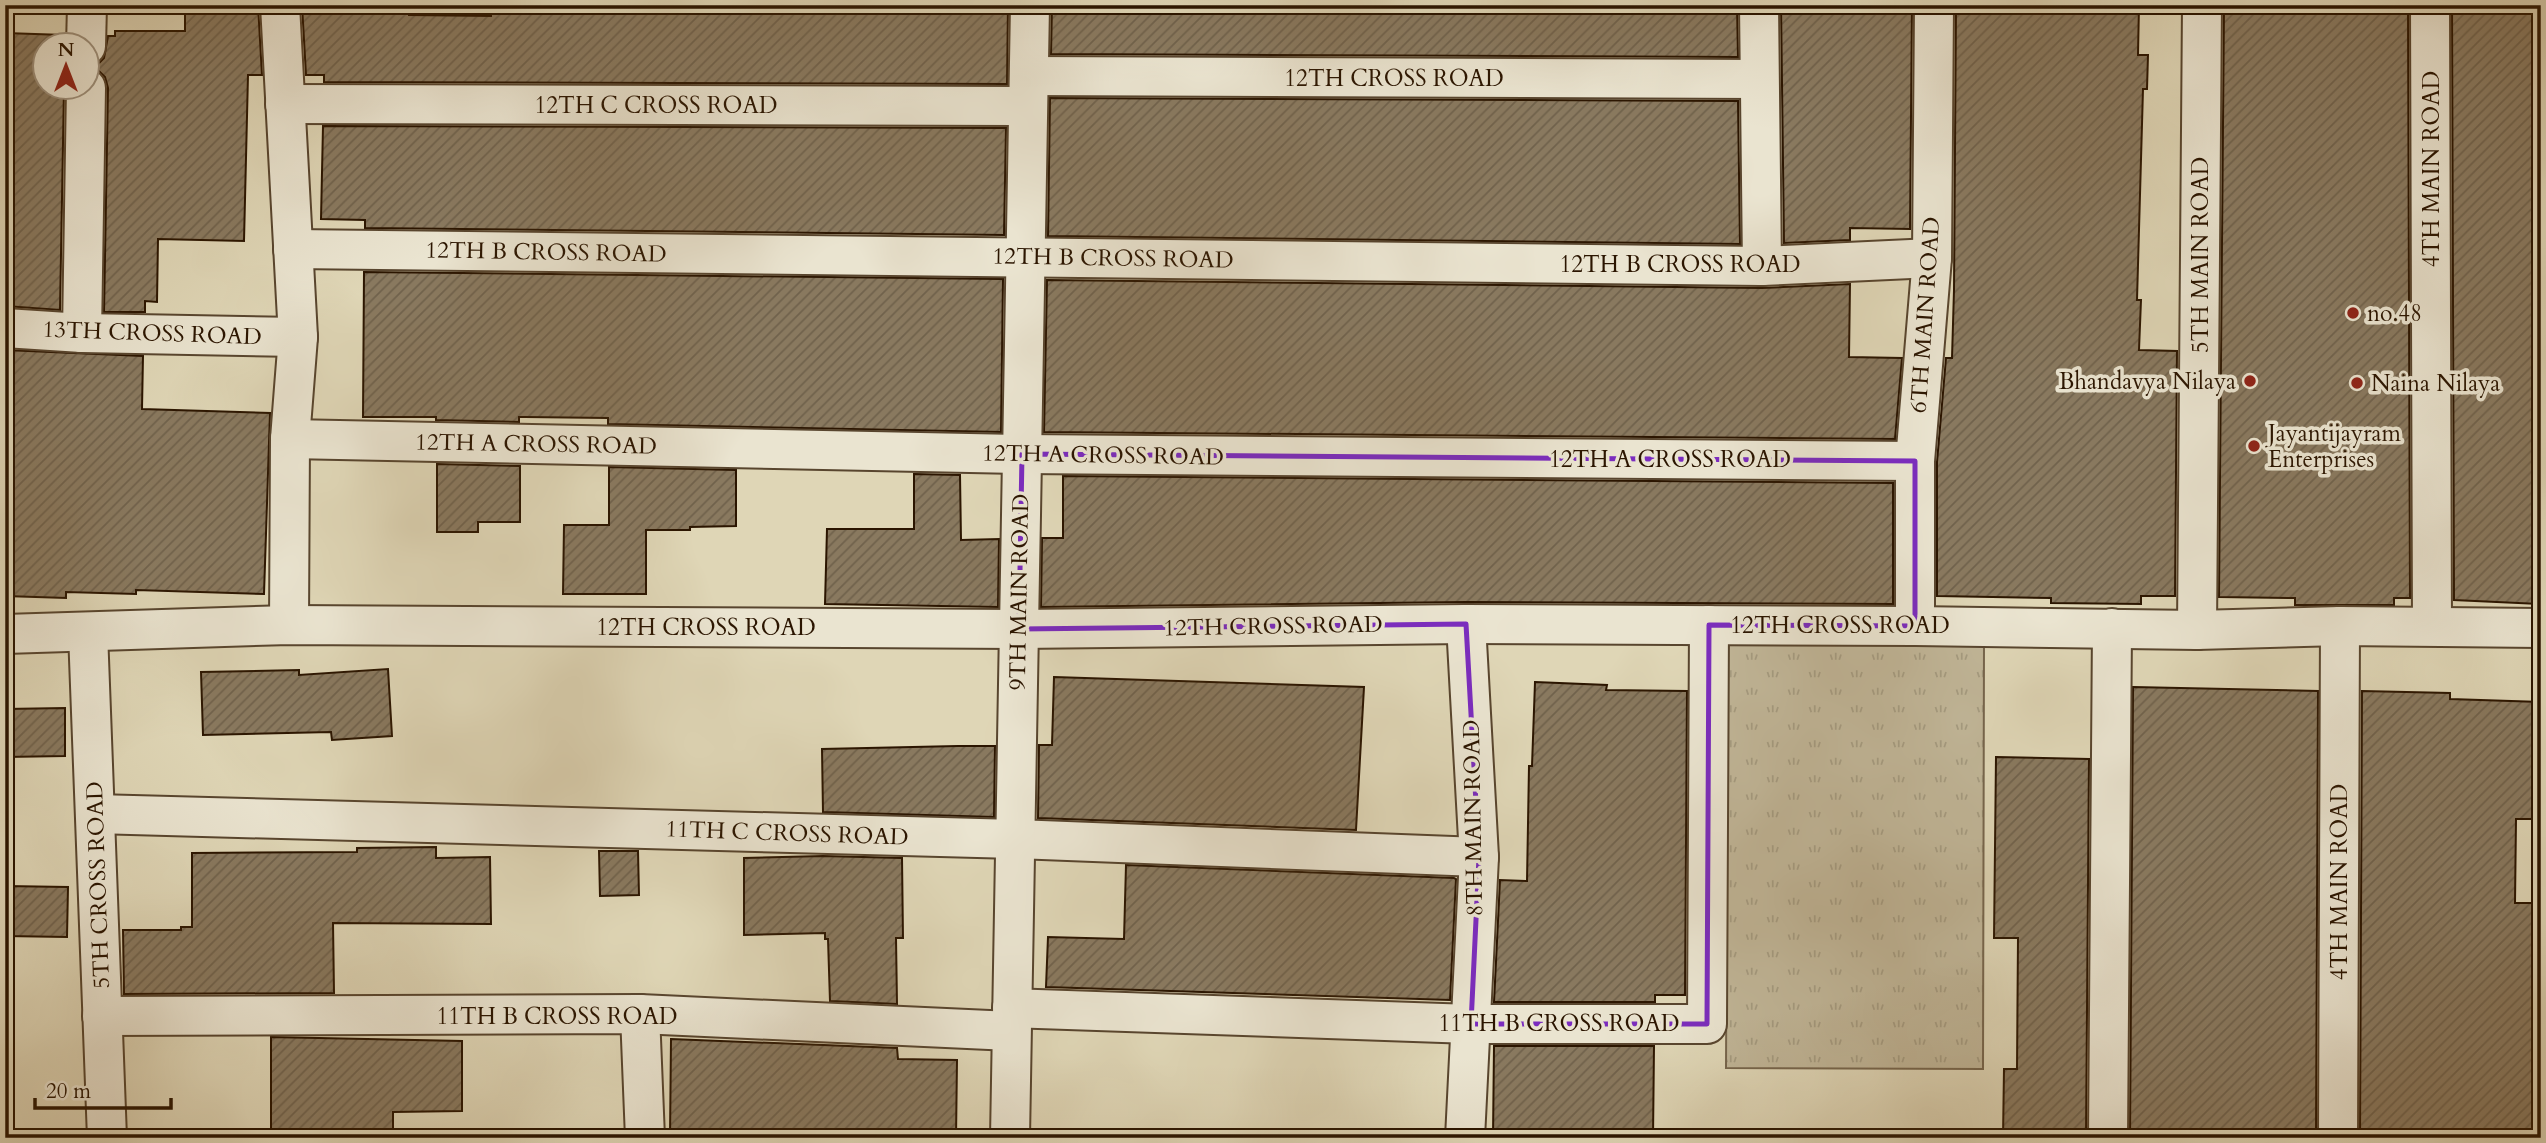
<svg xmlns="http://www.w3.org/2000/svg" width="2546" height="1143" viewBox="0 0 2546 1143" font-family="Cardo,serif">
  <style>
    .park { fill: url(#park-tufts); stroke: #76654c; stroke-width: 2 }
    .building { fill: url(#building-hatch); stroke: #2b1500; stroke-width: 2 }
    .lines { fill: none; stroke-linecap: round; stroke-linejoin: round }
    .minor-casing { stroke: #58452e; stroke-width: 42 }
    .minor { stroke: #eae4d0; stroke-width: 38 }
    .marked { fill: none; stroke: #7b2cbf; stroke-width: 5; stroke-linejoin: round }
    .poi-dot { fill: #8f2418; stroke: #eae4d0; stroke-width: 2.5 }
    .labels { text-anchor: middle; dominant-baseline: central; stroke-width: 7; stroke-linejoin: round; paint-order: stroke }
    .street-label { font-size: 23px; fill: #2b1500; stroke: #eae4d0 }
    .poi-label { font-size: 23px; fill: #2b1500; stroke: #eae4d0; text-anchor: start }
  </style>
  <defs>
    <pattern id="park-tufts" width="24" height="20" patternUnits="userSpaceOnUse" patternTransform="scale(1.75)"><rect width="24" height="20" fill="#c0b597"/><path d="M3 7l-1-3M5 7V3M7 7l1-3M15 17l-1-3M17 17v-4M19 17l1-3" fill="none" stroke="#a59b80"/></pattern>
    <pattern id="building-hatch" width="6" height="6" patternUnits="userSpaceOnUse" patternTransform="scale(1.75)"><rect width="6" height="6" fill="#89795f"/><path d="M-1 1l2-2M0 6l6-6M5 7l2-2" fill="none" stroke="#70624c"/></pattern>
  </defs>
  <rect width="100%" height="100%" fill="#dfd6b6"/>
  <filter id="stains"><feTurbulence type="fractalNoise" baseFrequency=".00286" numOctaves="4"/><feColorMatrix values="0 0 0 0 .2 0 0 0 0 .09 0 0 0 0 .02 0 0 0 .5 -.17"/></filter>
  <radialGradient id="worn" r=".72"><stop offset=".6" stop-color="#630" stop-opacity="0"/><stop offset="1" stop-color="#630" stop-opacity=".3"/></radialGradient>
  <path class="park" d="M1728 641H1984L1983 1069 1726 1068Z"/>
  <g class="building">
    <path d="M185 5H258L262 75H248L244 241 158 239 157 302 145 301V312H104L108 88 105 77 98 70 90 67 97 65 104 58 108 36H115V31H185Z"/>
    <path d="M302 5H409V15L491 16V5H1008L1007 84 324 82V75H306Z"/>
    <path d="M1052 5H1737L1738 57 1051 54Z"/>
    <path d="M1781 5H1912L1910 229 1850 228V240L1784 243Z"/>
    <path d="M1956 5H2139L2138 55H2148L2147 89H2143L2137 300H2141L2139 350 2177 351 2175 596H2141V604L2051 603V598L1937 596V462L1946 358H1952L1954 290Z"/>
    <path d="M2224 5H2408L2410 598H2394V605H2295V598L2219 597Z"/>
    <path d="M2452 5H2538L2535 165H2541V406H2538L2537 541H2541L2539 604 2454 600Z"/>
    <path d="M5 33 64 35V46H46V88H64L60 310 5 306Z"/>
    <path d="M1050 98 1738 101 1740 244 1048 236Z"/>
    <path d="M323 126 1006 128 1004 235 365 228V220L321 219Z"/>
    <path d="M364 272 1003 279 1001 432 608 424V418L525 417H519V422L436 420V417H363Z"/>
    <path d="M1047 280 1762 288 1850 284 1849 357 1902 358 1895 439 1044 432Z"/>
    <path d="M5 350 143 356 142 409 270 413 264 594 136 590V594L66 592V598L5 596Z"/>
    <path d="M437 464 520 466V522H478V532H437Z"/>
    <path d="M609 467 736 470V526L690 527V530H646V594H563L564 525H609Z"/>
    <path d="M914 474 960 475 961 540 999 539 998 607 825 604 827 529H914Z"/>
    <path d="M1063 476 1893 483V604L1466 602 1041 607 1042 538H1063Z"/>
    <path d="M388 669 392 736 332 740 331 732 203 735 201 672 299 670V675Z"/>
    <path d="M1054 677 1364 687 1356 830 1038 818 1039 745H1052Z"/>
    <path d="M1535 682 1607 685 1606 690 1687 691 1685 995H1655V1002H1494L1500 880 1527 881 1529 766H1532Z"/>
    <path d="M2133 687 2318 691 2316 1138H2130Z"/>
    <path d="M2362 691 2450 693V699L2541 702V819H2516L2515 903H2541V1138H2360Z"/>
    <path d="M65 708V756L5 757V709Z"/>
    <path d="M958 746H995L994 817 823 812 822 749Z"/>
    <path d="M1996 757 2089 759 2086 1138H2003L2004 1069H2017L2018 938H1994Z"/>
    <path d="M436 847V858L490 857 491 924 333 923 334 993 124 994 123 930H181V927H192V853L357 852V848Z"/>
    <path d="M599 851H638L639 895 600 896Z"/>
    <path d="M823 856 902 858 903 938H896L897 1004 830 1001 828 939H825V933L744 935V858Z"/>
    <path d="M1126 865 1454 878 1456 879 1450 1000 1046 987 1048 937 1124 939Z"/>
    <path d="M5 886 68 887 67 937 5 936Z"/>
    <path d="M271 1037 462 1041V1111L393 1112V1138H271Z"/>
    <path d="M671 1039 897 1048 898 1059 957 1060 956 1138H670Z"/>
    <path d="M1494 1046H1654L1653 1138H1493Z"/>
  </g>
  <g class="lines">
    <g class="minor-casing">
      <g id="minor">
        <path d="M280 5 298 337 290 439 289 625"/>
        <path d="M1759 5 1762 266"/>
        <path d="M2430 5 2432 626"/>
        <path d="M86 46 87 5"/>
        <path d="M1029 76 1759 79"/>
        <path d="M285 104 1028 106"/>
        <path d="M293 249 1762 266 1932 258"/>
        <path d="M5 328 82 333 298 337"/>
        <path d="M82 333 86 88"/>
        <path d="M290 439 1022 454 1915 461"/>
        <path d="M1915 626V461L1932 258 1934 5"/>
        <path d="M2197 630 2202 5"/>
        <path d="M88 632 107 1138"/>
        <path d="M5 634 289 625 1019 629 1466 624 1915 626 2197 630 2340 626 2541 628"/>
        <path d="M95 814 1015 839 1479 857"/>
        <path d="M1012 1008 1471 1024H1707L1709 625"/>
        <path d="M640 1014 645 1138"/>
        <path d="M102 1016 640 1014 1011 1031"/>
        <path d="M1010 1138 1030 5"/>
        <path d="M1465 1138 1479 857 1466 624"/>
        <path d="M2108 1138 2112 628"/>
        <path d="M2338 1138 2340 626"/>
      </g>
    </g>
    <use href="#minor" class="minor"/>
  </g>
  <path class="marked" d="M1022 454 1915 461V626L1709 625 1707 1024H1471L1479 857 1466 624 1019 629Z"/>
  <g class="poi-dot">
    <circle cx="2353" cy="313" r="7"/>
    <circle cx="2250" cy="381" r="7"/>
    <circle cx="2357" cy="383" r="7"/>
    <circle cx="2254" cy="446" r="7"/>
  </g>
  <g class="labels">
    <g class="street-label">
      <text x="1394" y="78">12TH CROSS ROAD</text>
      <text x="656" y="105">12TH C CROSS ROAD</text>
      <text transform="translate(2431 169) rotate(-90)">4TH MAIN ROAD</text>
      <text transform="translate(546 252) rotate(1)">12TH B CROSS ROAD</text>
      <text transform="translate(2200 255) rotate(-90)">5TH MAIN ROAD</text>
      <text transform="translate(1113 258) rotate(1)">12TH B CROSS ROAD</text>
      <text x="1680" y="264">12TH B CROSS ROAD</text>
      <text transform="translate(1925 315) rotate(-86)">6TH MAIN ROAD</text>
      <text transform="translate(152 333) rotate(2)">13TH CROSS ROAD</text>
      <text transform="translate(536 444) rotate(1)">12TH A CROSS ROAD</text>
      <text transform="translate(1103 455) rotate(1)">12TH A CROSS ROAD</text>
      <text x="1670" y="459">12TH A CROSS ROAD</text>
      <text transform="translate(1019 592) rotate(-89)">9TH MAIN ROAD</text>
      <text x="1840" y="625">12TH CROSS ROAD</text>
      <text transform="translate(1273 626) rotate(-1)">12TH CROSS ROAD</text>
      <text x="706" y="627">12TH CROSS ROAD</text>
      <text transform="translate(1473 818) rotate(-91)">8TH MAIN ROAD</text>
      <text transform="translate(787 833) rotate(2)">11TH C CROSS ROAD</text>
      <text transform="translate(2339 882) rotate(-90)">4TH MAIN ROAD</text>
      <text transform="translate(98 885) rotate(-92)">5TH CROSS ROAD</text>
      <text x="557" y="1016">11TH B CROSS ROAD</text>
      <text x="1559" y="1023">11TH B CROSS ROAD</text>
    </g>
    <g class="poi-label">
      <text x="2367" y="313">no.48</text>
      <text x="2236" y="381" text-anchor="end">Bhandavya Nilaya</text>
      <text x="2371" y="383">Naina Nilaya</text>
      <text x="2268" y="433">Jayantijayram<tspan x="2268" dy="26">Enterprises</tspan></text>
    </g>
  </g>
  <rect width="2546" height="1143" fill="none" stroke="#dfd6b6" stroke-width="28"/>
  <rect x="7" y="7" width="2532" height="1129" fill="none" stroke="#2b1500" stroke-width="3.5"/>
  <rect x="14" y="14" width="2518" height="1115" fill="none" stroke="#2b1500" stroke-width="2"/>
  <g transform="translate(66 66)"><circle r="33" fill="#eae4d0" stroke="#9e917d" stroke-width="2"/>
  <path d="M0-5L12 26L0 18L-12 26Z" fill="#8f2418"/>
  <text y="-10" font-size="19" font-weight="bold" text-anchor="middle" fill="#2b1500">N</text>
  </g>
  <path d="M35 1098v10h136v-10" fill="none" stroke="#2b1500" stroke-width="3.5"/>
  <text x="46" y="1098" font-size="21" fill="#2b1500" stroke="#eae4d0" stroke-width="5" paint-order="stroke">20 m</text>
  <rect width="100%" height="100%" filter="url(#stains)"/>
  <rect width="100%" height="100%" fill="url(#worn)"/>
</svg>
